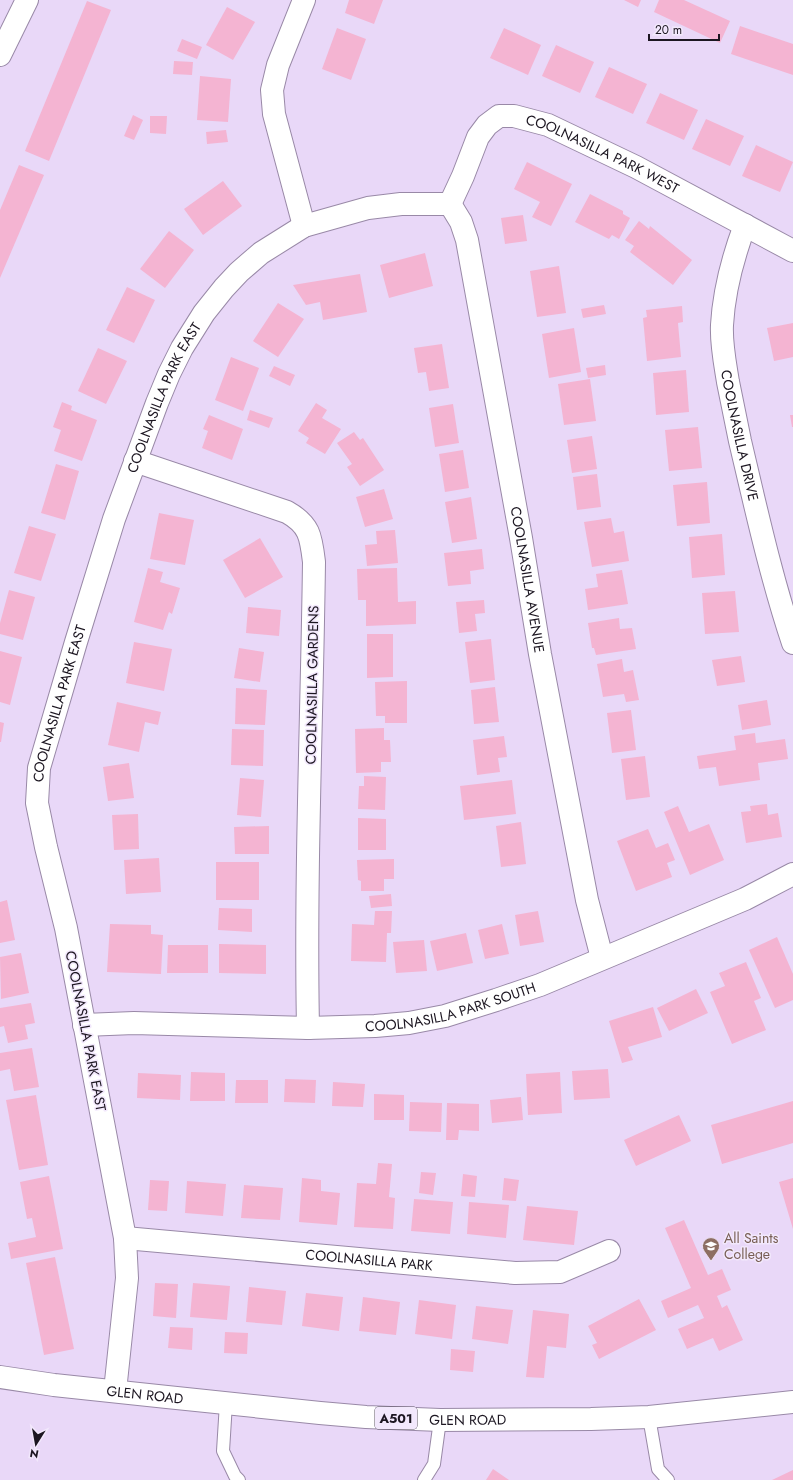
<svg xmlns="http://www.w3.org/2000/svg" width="793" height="1480" viewBox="0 0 793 1480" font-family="Jost,sans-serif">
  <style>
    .building { fill: #f4b4d2 }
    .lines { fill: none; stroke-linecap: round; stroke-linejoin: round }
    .lane-casing { stroke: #9989a7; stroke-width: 14 }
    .street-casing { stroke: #9989a7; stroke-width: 24 }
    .primary-casing { stroke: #9989a7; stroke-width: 24 }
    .lane { stroke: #fff; stroke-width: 12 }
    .street { stroke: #fff; stroke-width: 22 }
    .primary { stroke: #fff; stroke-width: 22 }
    .labels { text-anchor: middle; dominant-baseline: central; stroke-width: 3; stroke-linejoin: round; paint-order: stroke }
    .shield { fill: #f2e8fc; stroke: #5c5563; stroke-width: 1 }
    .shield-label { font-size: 13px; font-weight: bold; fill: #1c1621 }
    .street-label { font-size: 14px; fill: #1c1621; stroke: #f2e8fc }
    .education-label { font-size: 14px; fill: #785e54; stroke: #f2e8fc; text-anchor: start }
  </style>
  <rect width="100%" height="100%" fill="#e9d8f8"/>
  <g class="building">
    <path d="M349 0H383L374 24 345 13Z"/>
    <path d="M624 0H641L638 7Z"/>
    <path d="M659 0H684L730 21 720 43 654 12Z"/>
    <path d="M87 1 111 10 49 161 25 151Z"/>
    <path d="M227 7 255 22 233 60 206 45Z"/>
    <path d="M740 26 793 44V75L731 54Z"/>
    <path d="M337 28 366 39 351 80 322 69Z"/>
    <path d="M504 28 541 45 528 75 490 58Z"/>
    <path d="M182 39 202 47 197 59 177 51Z"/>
    <path d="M556 45 594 62 580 93 542 76Z"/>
    <path d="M174 61 193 62 192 75 173 74Z"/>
    <path d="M609 67 647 84 633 114 595 97Z"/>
    <path d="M200 76 231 79 228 122 197 120Z"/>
    <path d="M660 93 698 110 684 140 646 123Z"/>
    <path d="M133 115 143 120 134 140 124 136Z"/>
    <path d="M150 116H167L166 134 150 133Z"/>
    <path d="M706 119 744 136 730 166 692 149Z"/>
    <path d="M226 130 228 142 207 144 206 132Z"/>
    <path d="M756 145 793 162 780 192 742 176Z"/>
    <path d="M527 162 572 184 551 226 532 217 540 202 514 189Z"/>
    <path d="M19 165 44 175 0 278V210Z"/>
    <path d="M223 181 242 206 203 235 184 209Z"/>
    <path d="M590 194 623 211V214L630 218 619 239 612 235 609 239 575 222Z"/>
    <path d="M523 215 527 241 505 244 501 218Z"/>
    <path d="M639 221 649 229 650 226 692 260 673 285 630 252 634 246 625 240Z"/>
    <path d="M169 231 194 250 165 288 140 269Z"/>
    <path d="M425 253 433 286 389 298 380 265Z"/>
    <path d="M559 266 566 313 537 317 530 271Z"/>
    <path d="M360 274 367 312 323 320 320 302 306 305 293 285Z"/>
    <path d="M127 287 155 300 134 343 106 330Z"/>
    <path d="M278 303 304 319 278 357 253 341Z"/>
    <path d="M604 305 606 314 583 318 581 309Z"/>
    <path d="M682 306 683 322 678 323 681 357 647 361 643 318 647 317 646 310Z"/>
    <path d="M793 323V357L774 361 767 328Z"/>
    <path d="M574 328 581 372 549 378 542 334Z"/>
    <path d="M442 344 449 388 429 391 426 372 418 373 414 348Z"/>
    <path d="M98 348 127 361 106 404 78 391Z"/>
    <path d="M231 357 259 368 243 411 215 400Z"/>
    <path d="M605 365 606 375 588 378 586 368Z"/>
    <path d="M274 366 295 375 290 386 269 376Z"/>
    <path d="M686 370 689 412 656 415 653 373Z"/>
    <path d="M590 379 596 421 564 425 558 384Z"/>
    <path d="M62 402 72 406 71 410 97 420 82 461 54 451 61 430 53 427Z"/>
    <path d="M316 403 327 410 322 418 341 429 325 454 306 443 309 438 298 431Z"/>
    <path d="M453 404 459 443 435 447 429 408Z"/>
    <path d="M250 410 273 418 269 428 247 420Z"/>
    <path d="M209 415 243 429 232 460 202 448 208 431 203 429Z"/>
    <path d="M790 415H793V427H792Z"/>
    <path d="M698 427 702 468 669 471 665 430Z"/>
    <path d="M354 432 360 440 363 438 384 470 360 486 347 467 352 464 337 443Z"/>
    <path d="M592 436 597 469 572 473 567 440Z"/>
    <path d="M463 450 469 488 445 492 439 454Z"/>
    <path d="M56 464 79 471 65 520 41 513Z"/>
    <path d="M597 474 601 507 577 510 573 477Z"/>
    <path d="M707 482 710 523 677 526 673 485Z"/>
    <path d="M384 489 393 519 365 527 356 497Z"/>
    <path d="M471 497 477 539 452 543 445 502Z"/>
    <path d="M159 513 194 520 185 565 150 559Z"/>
    <path d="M611 518 614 533 624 531 629 561 592 567 584 522Z"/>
    <path d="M29 526 56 534 41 581 14 573Z"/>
    <path d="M395 530 398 563 367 566 365 545 377 544 376 531Z"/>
    <path d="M722 534 725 575 692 578 689 537Z"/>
    <path d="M260 538 283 577 245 598 223 560Z"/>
    <path d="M482 549 484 569 470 571 471 584 448 586 444 553Z"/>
    <path d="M148 568 163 572 160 582 180 588 172 614 169 612 163 630 134 622Z"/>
    <path d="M397 568 398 602 416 601V624L366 626V600H358L357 569Z"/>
    <path d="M622 570 628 604 588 610 585 589 598 587 596 574Z"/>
    <path d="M9 590 35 597 23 640 0 634V623Z"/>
    <path d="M735 591 739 632 705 634 702 593Z"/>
    <path d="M484 600 485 613 475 614 477 631 459 633 456 602Z"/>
    <path d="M248 607 281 610 279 636 246 633Z"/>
    <path d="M619 618 620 629 632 628 636 649 596 655 594 648H592L588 623Z"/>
    <path d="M367 634H393V677L367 678Z"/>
    <path d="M491 639 495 680 470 683 465 642Z"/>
    <path d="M134 642 172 649 164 691 126 683Z"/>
    <path d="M239 648 264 652 260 682 234 678Z"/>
    <path d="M0 651 22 657 10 705 0 702Z"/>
    <path d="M741 656 745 682 717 686 712 660Z"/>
    <path d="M622 659 624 672 633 670 639 700 626 702 624 694 603 697 597 664Z"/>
    <path d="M407 681V723H385V716H376L375 682Z"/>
    <path d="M495 687 499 722 474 724 471 690Z"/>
    <path d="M236 688 267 690 265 725 235 724Z"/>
    <path d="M767 700 771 725 742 730 738 705Z"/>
    <path d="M117 702 161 712 158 725 145 722 139 752 108 745Z"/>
    <path d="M631 710 636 750 612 753 607 713Z"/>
    <path d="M0 722 4 723 1 742H0Z"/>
    <path d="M384 728V740H390L391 762H381V772L356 773 355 729Z"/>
    <path d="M232 729 264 730 263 766 231 765Z"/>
    <path d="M755 733 756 743 785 739 788 759 758 763 760 780 719 786 716 767 699 769 697 756 736 750 734 736Z"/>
    <path d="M504 736 507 757 498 758 500 772 477 775 473 740Z"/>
    <path d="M645 756 650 797 626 800 621 759Z"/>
    <path d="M129 763 134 798 108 801 103 767Z"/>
    <path d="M364 776 386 777 385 810 358 809 359 786H364Z"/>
    <path d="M240 778 264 780 261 817 237 815Z"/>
    <path d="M512 780 516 814 464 820 460 786Z"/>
    <path d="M767 804 768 815 778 813 782 837 746 843 741 812 751 811 750 806Z"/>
    <path d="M678 806 689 832 709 824 724 860 690 875 664 812Z"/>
    <path d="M138 814 139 849 114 850 112 815Z"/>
    <path d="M358 818 386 819V850H358Z"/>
    <path d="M521 822 526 864 501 867 496 826Z"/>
    <path d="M269 826V854H235L234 827Z"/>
    <path d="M648 829 656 848 668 843 675 860 667 863 672 877 636 891 617 841Z"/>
    <path d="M159 858 161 892 126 894 124 860Z"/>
    <path d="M394 859V879H384V891H361V881L358 880 357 860Z"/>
    <rect x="216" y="862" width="43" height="38"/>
    <path d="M391 894 392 906 371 908 369 896Z"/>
    <path d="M7 900 15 940 0 943V902Z"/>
    <path d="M219 908 252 909V932L218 930Z"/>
    <path d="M375 911H392L391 933H387L386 962 351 961 352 924 374 925Z"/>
    <path d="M538 911 544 942 520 946 515 915Z"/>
    <path d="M110 924 151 925V934L163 935 161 974 107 972Z"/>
    <path d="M502 924 509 954 485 959 478 930Z"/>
    <path d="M466 933 473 963 437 971 430 941Z"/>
    <path d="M777 937 793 974V1000L775 1008 749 950Z"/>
    <path d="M424 940 427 971 396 973 393 942Z"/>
    <path d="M219 944 266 945V974L219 973Z"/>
    <path d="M168 945H208V973H167Z"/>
    <path d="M21 953 29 993 1 999 0 957Z"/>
    <path d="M746 962 761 998 754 1001 766 1030 732 1044 710 992 725 986 719 973Z"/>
    <path d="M696 989 708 1013 669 1031 657 1008Z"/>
    <path d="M31 1003 35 1023 25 1025 28 1039 8 1043 4 1026 0 1027V1008Z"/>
    <path d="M653 1007 662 1037 628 1047 633 1060 622 1063 609 1021Z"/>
    <path d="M32 1048 39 1087 14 1091 10 1069 0 1071V1053Z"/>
    <path d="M608 1069 610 1098 574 1100 572 1071Z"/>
    <path d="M191 1072 225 1073V1101H190Z"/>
    <path d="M560 1072 562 1113 528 1115 526 1074Z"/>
    <path d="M138 1073 181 1075 180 1100 137 1098Z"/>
    <path d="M285 1079 316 1080 315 1103 284 1102Z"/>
    <path d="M236 1080H268V1103H235Z"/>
    <path d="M333 1082 365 1084 363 1107 332 1106Z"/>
    <path d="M374 1094 404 1095V1120H374Z"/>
    <path d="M36 1095 48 1165 19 1170 6 1100Z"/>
    <path d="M521 1097 523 1120 492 1123 490 1100Z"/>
    <path d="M793 1101V1143L722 1164 711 1125Z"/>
    <path d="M410 1102 442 1103 441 1132 409 1131Z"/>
    <path d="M447 1103 479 1104V1131L459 1130 458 1140H446Z"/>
    <path d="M679 1115 691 1141 636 1166 624 1140Z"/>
    <path d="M378 1163 392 1164 389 1197 395 1198 393 1229 354 1227 357 1183 376 1184Z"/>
    <path d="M421 1172 436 1173 433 1195 419 1193Z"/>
    <path d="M463 1174 477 1176 475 1197 461 1196Z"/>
    <path d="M49 1176 63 1249 11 1259 8 1243 36 1237 32 1218 27 1219 20 1182Z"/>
    <path d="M302 1178 321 1180V1191L340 1193 337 1225 299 1222Z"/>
    <path d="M504 1178 519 1180 516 1201 502 1200Z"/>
    <path d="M793 1178V1229L779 1182Z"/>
    <path d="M150 1180 169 1181 167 1211 148 1210Z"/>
    <path d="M187 1181 226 1184 223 1216 185 1213Z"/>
    <path d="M244 1185 283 1188 280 1220 241 1218Z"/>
    <path d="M414 1199 453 1202 450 1234 411 1231Z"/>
    <path d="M469 1202 509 1205 506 1238 467 1234Z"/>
    <path d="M527 1206 578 1211 574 1245 523 1240Z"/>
    <path d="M684 1220 708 1275 722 1269 731 1290 717 1296 722 1308 727 1305 743 1340 719 1351 713 1338 687 1349 678 1329 704 1318 698 1305 668 1318 661 1301 691 1288 665 1228Z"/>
    <path d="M55 1257 74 1349 44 1355 26 1263Z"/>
    <path d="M155 1283 178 1284 176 1318 153 1316Z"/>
    <path d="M193 1283 230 1286 227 1320 190 1317Z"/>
    <path d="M249 1287 286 1291 282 1325 246 1322Z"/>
    <path d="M306 1293 343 1297 339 1331 302 1326Z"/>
    <path d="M363 1297 400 1302 396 1335 359 1331Z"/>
    <path d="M639 1299 656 1330 599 1359 592 1345 597 1343 588 1326Z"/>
    <path d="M419 1300 456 1305 452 1339 415 1334Z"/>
    <path d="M476 1306 513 1310 508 1344 472 1339Z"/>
    <path d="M533 1310 569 1314 566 1348 547 1346 544 1378 526 1377Z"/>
    <path d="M170 1327 193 1328 192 1350 168 1348Z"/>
    <path d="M225 1332 248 1333 247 1354 224 1353Z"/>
    <path d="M451 1349 475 1351 473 1372 450 1370Z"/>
    <path d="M493 1469 509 1480H486Z"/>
    <path d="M793 1470V1480H772Z"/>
  </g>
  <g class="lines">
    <g class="lane-casing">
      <g id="lane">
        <path d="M226 1403 223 1451 235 1476 239 1480"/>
        <path d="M649 1417 658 1469 668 1480"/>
        <path d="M424 1480 434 1464 440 1420"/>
      </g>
    </g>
    <g class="street-casing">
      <g id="street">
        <path d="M304 0 278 65 272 90 274 114 304 226"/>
        <path d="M0 55 27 0"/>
        <path id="s1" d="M450 204 461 222 467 240 521 538 540 654 587 900 602 958"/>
        <path id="s2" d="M450 204 463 176 478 137 487 125 499 116H514L548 125 636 167 793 251"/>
        <path id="s3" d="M745 225C733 257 724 290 722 325 721 344 725 363 728 382 732 402 736 421 740 441 756 509 771 577 793 643"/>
        <path d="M135 461 287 512C310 525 311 537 314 562 312 717 305 873 308 1028"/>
        <path id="s4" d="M84 1025 134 1023 308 1028 375 1026 409 1023 445 1016 496 1000 540 985 745 899 793 874"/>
        <path id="s5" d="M125 1238 515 1273 560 1272 609 1251"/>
        <path id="s6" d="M115 1391 127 1278 125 1238 66 928 46 847 37 803 39 768 76 642 114 519 157 403 169 374 182 348 204 313 224 288 239 272 261 253 304 226 368 208 401 204H450"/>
      </g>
    </g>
    <g class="primary-casing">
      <g id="primary">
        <path id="s7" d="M0 1377 54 1385 167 1397 320 1413 366 1417 440 1420 591 1419 649 1417 793 1402"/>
      </g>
    </g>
    <use href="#lane" class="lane"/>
    <use href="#street" class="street"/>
    <use href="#primary" class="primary"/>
  </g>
  <defs>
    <g id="school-pin" transform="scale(0.9)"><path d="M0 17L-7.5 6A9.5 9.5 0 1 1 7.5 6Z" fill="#8d6e63" stroke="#f2e8fc"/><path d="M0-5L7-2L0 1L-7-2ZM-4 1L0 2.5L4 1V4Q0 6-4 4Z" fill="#fff"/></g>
  </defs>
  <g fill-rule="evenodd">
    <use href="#school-pin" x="711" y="1246"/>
  </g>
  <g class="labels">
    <rect class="shield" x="375" y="1407" width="42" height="22" rx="3"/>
    <g class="shield-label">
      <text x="396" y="1418">A501</text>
    </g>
    <g class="street-label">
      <text stroke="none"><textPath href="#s2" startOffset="214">COOLNASILLA PARK WEST</textPath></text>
      <text stroke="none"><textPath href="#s6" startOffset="1024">COOLNASILLA PARK EAST</textPath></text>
      <text stroke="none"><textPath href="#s3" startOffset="215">COOLNASILLA DRIVE</textPath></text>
      <text stroke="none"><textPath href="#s1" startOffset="385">COOLNASILLA AVENUE</textPath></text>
      <text transform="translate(312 685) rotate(-89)">COOLNASILLA GARDENS</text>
      <text stroke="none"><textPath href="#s6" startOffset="700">COOLNASILLA PARK EAST</textPath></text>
      <text stroke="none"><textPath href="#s4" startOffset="369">COOLNASILLA PARK SOUTH</textPath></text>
      <text transform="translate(86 1031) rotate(79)">COOLNASILLA PARK EAST</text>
      <text stroke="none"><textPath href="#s5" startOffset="245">COOLNASILLA PARK</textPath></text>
      <text stroke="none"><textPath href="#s7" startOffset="146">GLEN ROAD</textPath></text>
      <text stroke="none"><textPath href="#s7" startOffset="470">GLEN ROAD</textPath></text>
    </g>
    <g class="education-label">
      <text x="724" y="1238">All Saints<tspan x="724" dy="16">College</tspan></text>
    </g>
  </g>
  <g transform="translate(36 1444) rotate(191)" stroke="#f2e8fc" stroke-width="3" paint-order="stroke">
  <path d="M0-3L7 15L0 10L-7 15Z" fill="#1c1621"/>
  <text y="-6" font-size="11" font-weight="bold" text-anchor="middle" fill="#1c1621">N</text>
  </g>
  <path d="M649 34v6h70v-6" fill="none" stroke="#1c1621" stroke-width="2"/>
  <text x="655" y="34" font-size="12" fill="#1c1621" stroke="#f2e8fc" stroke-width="3" paint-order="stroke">20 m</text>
</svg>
